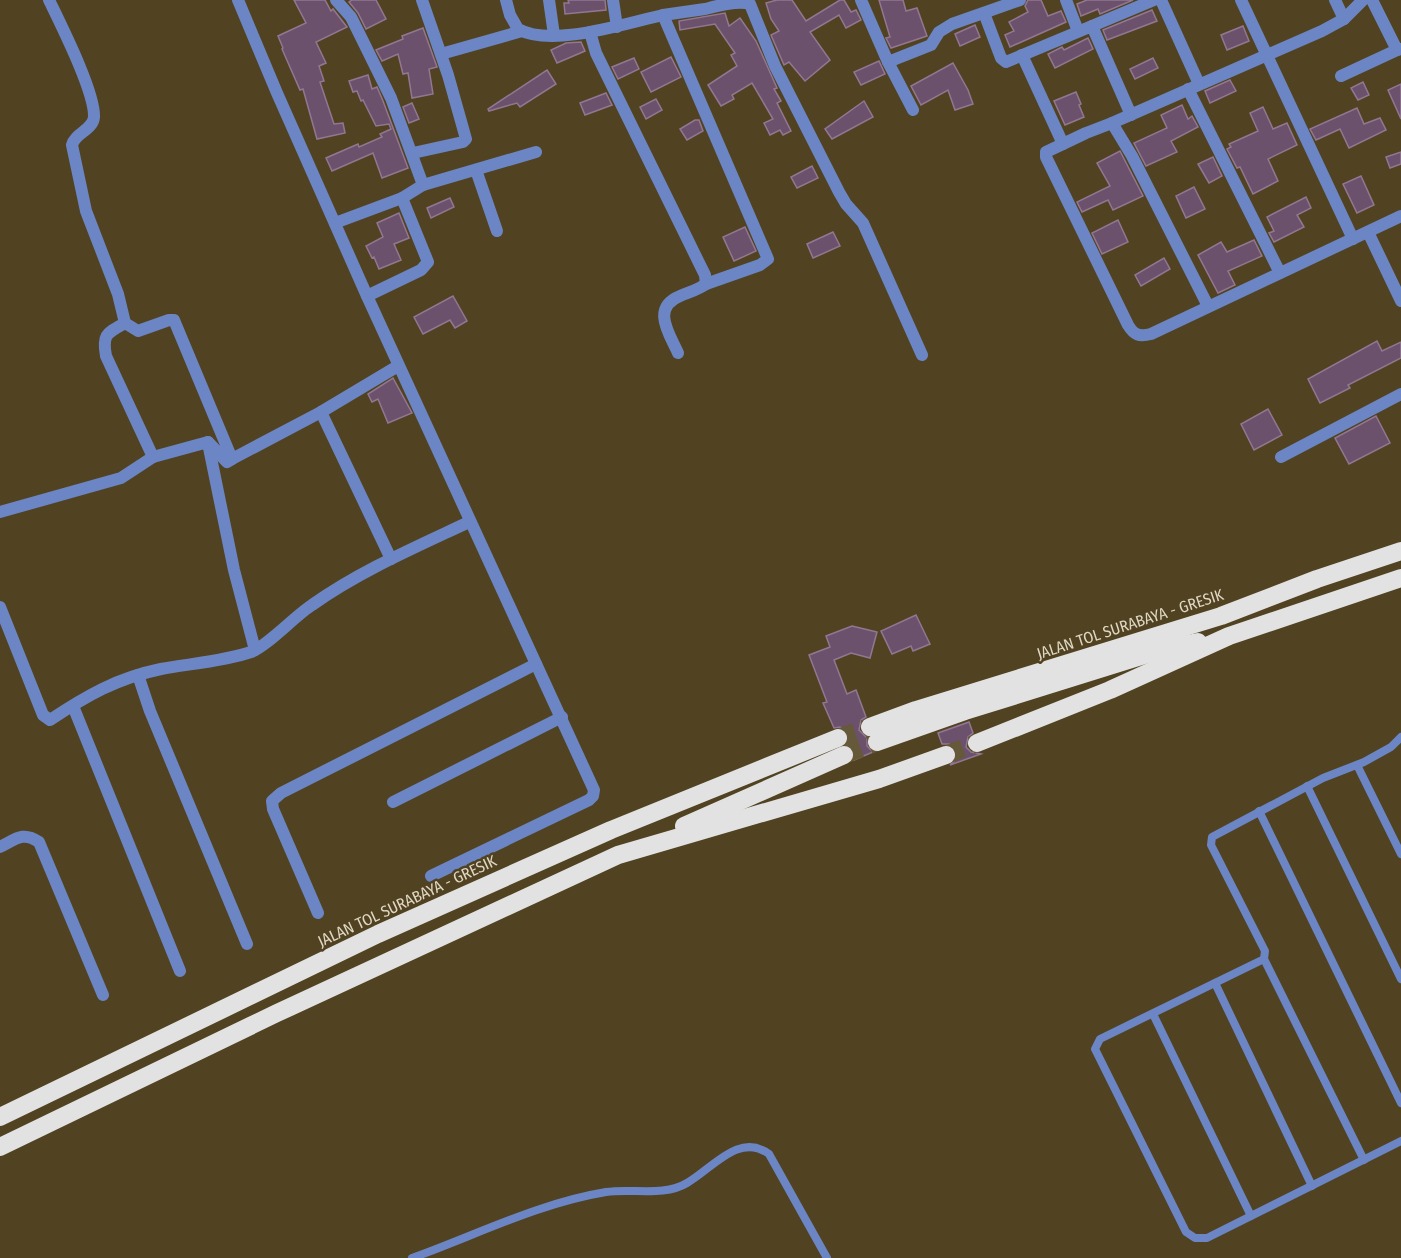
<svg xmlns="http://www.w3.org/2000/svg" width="1401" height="1258" viewBox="0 0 1401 1258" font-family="'Fira Sans Condensed',sans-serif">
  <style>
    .building { fill: #6b516b; stroke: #937792; stroke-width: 1.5 }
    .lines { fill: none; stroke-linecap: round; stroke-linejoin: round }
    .highway-tunnel { stroke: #66593a; stroke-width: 18; stroke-dasharray: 18 9; stroke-linecap: butt }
    .lane { stroke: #6c86c5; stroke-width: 8 }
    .street { stroke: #6c86c5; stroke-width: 12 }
    .highway { stroke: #e2e2e2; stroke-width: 18 }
    .labels { text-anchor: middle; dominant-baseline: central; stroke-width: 5; stroke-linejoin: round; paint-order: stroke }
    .street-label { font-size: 16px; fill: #dfd7c4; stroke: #514322 }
  </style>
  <rect width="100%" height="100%" fill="#514322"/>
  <g class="building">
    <path d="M294 0H325L331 11 333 9 347 27 316 42 326 63 319 66 324 81 320 82 334 124 343 123 345 133 317 139 303 89 300 90 282 49 283 48 278 36 306 23Z"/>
    <path d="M352 0H376L386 19 366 29 358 13 349 2Z"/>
    <path d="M568 0H605L606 10 565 14 564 3H569Z"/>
    <path d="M777 0H792L806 21 840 0H844L851 12 856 10 861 20 846 28 839 15 810 32 830 60 805 81 789 62 784 65 771 35 779 31 771 19 766 3Z"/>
    <path d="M879 0H903L906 11 917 8 927 36 891 48 886 38 890 37Z"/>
    <path d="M1028 0H1041L1048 16 1061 11 1066 22 1010 47 1005 35 1014 31 1009 22 1028 12 1025 6Z"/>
    <path d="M1087 0H1133L1100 14 1098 9 1081 16 1077 4Z"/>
    <path d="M1152 10 1157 21 1107 40 1103 30Z"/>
    <path d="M725 13 729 26 740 18 756 41 777 88 774 89 781 101 777 103 791 131 783 135 780 130 770 135 764 123 773 119 752 83 732 95 734 99 721 106 708 85 737 66 731 55 735 53 715 24 680 30 679 21Z"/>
    <path d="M975 25 980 37 960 46 955 34Z"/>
    <path d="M1243 26 1249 41 1227 50 1221 35Z"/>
    <path d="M423 28 437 67 429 69 433 94 412 98 408 73 403 74 398 54 382 61 376 50 403 39 402 36Z"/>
    <path d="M1088 38 1093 49 1055 68 1048 54 1062 47 1064 50Z"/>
    <path d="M581 42 585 51 557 63 551 50 566 43Z"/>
    <path d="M671 57 681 77 651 92 641 72Z"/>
    <path d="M634 58 639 69 618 79 612 67Z"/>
    <path d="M1153 58 1158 68 1135 79 1130 69Z"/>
    <path d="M879 61 885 74 861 85 854 72Z"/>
    <path d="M953 63 968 90 973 104 955 110 948 90 921 105 911 86Z"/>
    <path d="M547 70 556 84 520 107 517 103 489 111 488 109Z"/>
    <path d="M368 75 372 89 377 87 383 101 408 168 382 178 373 153 332 171 326 158 358 144 359 147 382 137 380 134 391 129 389 124 376 126 363 100 361 101 357 91 353 92 349 81Z"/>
    <path d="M1230 80 1236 91 1210 103 1205 91Z"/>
    <path d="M1363 82 1369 95 1358 100 1351 88Z"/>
    <path d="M1401 84V119L1388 90Z"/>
    <path d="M1076 92 1081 104 1079 105 1084 117 1065 125 1054 101Z"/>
    <path d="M606 93 612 105 585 115 580 103Z"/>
    <path d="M656 99 662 110 646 119 640 107Z"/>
    <path d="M864 101 873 117 832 139 825 129Z"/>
    <path d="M412 103 419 119 409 123 403 107Z"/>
    <path d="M1182 105 1188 119 1192 116 1198 127 1171 141 1177 152 1146 166 1134 143 1167 128 1161 115Z"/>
    <path d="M1263 107 1273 129 1287 123 1297 145 1268 159 1278 181 1253 194 1240 167 1237 168 1227 149 1231 147 1229 144 1258 131 1250 113Z"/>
    <path d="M1357 108 1364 124 1380 118 1386 130 1349 148 1340 129 1316 140 1310 129Z"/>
    <path d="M695 120H699L703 131 687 140 680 129Z"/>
    <path d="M1120 151 1143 196 1113 210 1108 200 1082 212 1077 202 1110 186 1097 163Z"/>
    <path d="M1401 152V164L1390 168 1386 157Z"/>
    <path d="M1213 157 1222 176 1209 183 1198 164Z"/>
    <path d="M812 166 818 178 797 188 791 177Z"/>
    <path d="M1361 176 1374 205 1357 213 1343 184Z"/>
    <path d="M1194 187 1205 209 1186 218 1176 196Z"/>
    <path d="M1306 197 1311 208 1297 215 1304 227 1274 242 1269 233 1274 231 1267 217Z"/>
    <path d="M450 198 454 207 431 218 427 208Z"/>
    <path d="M399 213 409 238 394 244 401 260 379 269 374 257 372 258 366 246 383 237 377 223Z"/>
    <path d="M1118 220 1128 242 1102 254 1092 233Z"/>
    <path d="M745 227 756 251 734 261 723 237Z"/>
    <path d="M833 232 840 246 813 258 807 244Z"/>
    <path d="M1254 240 1262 256 1228 271 1235 285 1218 293 1198 255 1221 242 1227 252Z"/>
    <path d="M1164 258 1170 269 1141 286 1135 275Z"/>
    <path d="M453 296 467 321 455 328 450 320 423 334 414 317Z"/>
    <path d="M1377 341 1382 351 1401 342V358L1348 385 1350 388 1320 403 1308 379Z"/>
    <path d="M393 378 412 413 388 423 378 399 372 402 368 394Z"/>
    <path d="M1268 409 1282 435 1254 450 1241 424Z"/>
    <path d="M1376 416 1390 443 1349 464 1335 438Z"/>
    <path d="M916 615 930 644 913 651 911 646 892 654 881 631Z"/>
    <path d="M852 626 877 632 870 658 851 653 834 660 847 694 856 690 866 717 861 720 859 730 867 738V746L873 752 854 760V751L847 744 849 739 848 733 840 727 834 728 823 703 827 702 809 655 830 647 826 636Z"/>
    <path d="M969 722 973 733 968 737 966 747 971 752 981 754 950 765 957 758 956 751 949 744H942L938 733Z"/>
  </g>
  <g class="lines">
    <g class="highway-tunnel">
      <path d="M838 738 870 727"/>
      <path d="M844 755 877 742"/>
      <path d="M946 755 977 743"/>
    </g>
    <g class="lane">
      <path d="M1401 737 1391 747 1364 762 1323 778 1212 837 1211 845 1265 951 1264 959 1100 1039 1095 1049 1186 1232 1195 1238H1207L1401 1141"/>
      <path d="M1357 765 1401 854"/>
      <path d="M1307 786 1401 979"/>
      <path d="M1259 811 1401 1103"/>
      <path d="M1264 959 1364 1160"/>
      <path d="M1215 983 1312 1186"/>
      <path d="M1153 1014 1251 1216"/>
      <path d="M412 1258C476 1235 539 1203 606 1192 632 1188 664 1197 687 1183 713 1168 739 1132 769 1154L827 1258"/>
    </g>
    <g class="street">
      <path d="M49 0C61 25 95 92 94 117 93 130 75 133 72 145L86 211 118 294 125 323 138 331 169 320H174L232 459 227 462 208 442"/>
      <path d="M238 0 277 93 367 296 594 790 593 796 589 800 431 876"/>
      <path d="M336 0 351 17 391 98 423 185"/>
      <path d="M506 0 510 15 518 29C552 48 626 23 663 15 677 13 691 11 705 9 717 6 738 0 750 4L775 66 839 192 846 204 863 223 922 355"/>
      <path d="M549 0 554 35"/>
      <path d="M613 0 617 27"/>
      <path d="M861 0 888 62 913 110"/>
      <path d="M1066 0 1078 31"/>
      <path d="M1161 0 1199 84"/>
      <path d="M1241 0 1353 239"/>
      <path d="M1335 0 1344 19"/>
      <path d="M1363 0 1344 19 1322 31 1112 123 1086 133 1046 152V157L1128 325C1134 335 1139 337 1151 334L1401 216"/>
      <path d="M1372 0 1397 50 1401 49"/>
      <path d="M984 13 1001 58 1006 62 1092 26 1131 115"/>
      <path d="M663 15 768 259 760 265 706 284"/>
      <path d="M1092 26 1154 0"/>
      <path d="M590 32 596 53 705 275 706 284C698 290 689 292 680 296 651 308 669 333 678 353"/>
      <path d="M441 54 522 31"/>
      <path d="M1022 55 1063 144"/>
      <path d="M888 62 931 45 939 32 952 24 1020 0"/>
      <path d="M1341 76 1397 50"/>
      <path d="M1188 89 1280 273"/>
      <path d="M1112 123 1132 156 1208 306"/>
      <path d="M413 153 463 142 466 139 448 75 422 0"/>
      <path d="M476 170 497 231"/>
      <path d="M335 223 402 198 423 185 536 152"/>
      <path d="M1368 232 1401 301"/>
      <path d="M367 296 421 270 428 262 402 198"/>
      <path d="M125 323C107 333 102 334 106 356L153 457"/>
      <path d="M321 412 391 559"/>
      <path d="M208 443 234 570 255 650"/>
      <path d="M1281 457 1401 394"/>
      <path d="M232 459 321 412 398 366"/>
      <path d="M0 512 121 478 153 457 208 442"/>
      <path d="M0 607 43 715 50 720C86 696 117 678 161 669 188 664 225 661 251 652 266 647 296 615 312 605 360 571 416 547 469 522"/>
      <path d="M138 675 150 711 247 944"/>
      <path d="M73 706 180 971"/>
      <path d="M393 802 562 717"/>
      <path d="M0 847C16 839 23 831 39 842L103 995"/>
      <path d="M318 913 273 809 272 801 281 793 536 664"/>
    </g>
    <g class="highway">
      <path d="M870 727 916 710 1221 616 1317 579 1401 551"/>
      <path d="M877 742 965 711 1164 649 1198 642"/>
      <path d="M977 743 1110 690 1229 636 1401 578"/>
      <path d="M684 826 844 755"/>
      <path d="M0 1117 378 934 611 830 838 738"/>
      <path d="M0 1147 277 1013 618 855 879 779 946 755"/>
    </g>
  </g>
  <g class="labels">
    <g class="street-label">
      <text transform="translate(1130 624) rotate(-18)">JALAN TOL SURABAYA - GRESIK</text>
      <text transform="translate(407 901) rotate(-25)">JALAN TOL SURABAYA - GRESIK</text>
    </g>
  </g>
</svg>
